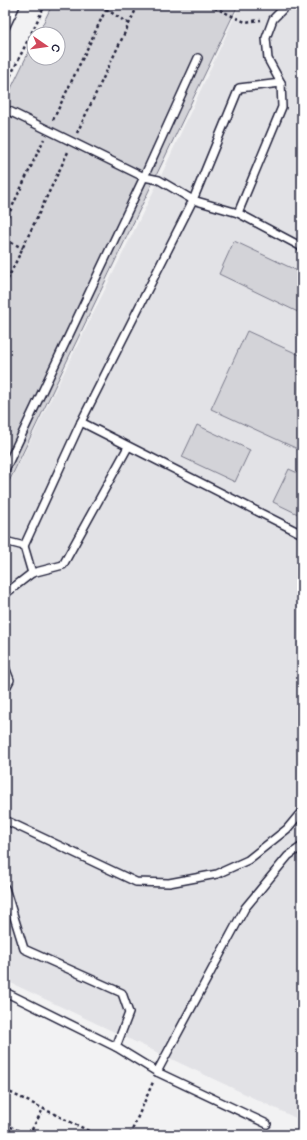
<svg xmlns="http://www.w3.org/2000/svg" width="307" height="1140" viewBox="0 0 307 1140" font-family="'Balsamiq Sans',sans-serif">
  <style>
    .built { fill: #e2e2e6 }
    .green { fill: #d3d3d8; stroke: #7a7a8a }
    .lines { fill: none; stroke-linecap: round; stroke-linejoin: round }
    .lane-casing { stroke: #22223b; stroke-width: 10 }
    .path { stroke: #22223b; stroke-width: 2.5; stroke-dasharray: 3 3; stroke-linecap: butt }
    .lane { stroke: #fff; stroke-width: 7 }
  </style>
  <rect width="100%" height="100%" fill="#f2f2f3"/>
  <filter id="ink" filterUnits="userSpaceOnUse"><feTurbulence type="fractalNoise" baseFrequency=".025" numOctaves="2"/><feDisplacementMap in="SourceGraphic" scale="8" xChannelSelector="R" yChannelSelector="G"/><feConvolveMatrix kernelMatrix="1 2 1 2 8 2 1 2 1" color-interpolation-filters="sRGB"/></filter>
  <g filter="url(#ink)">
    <path class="built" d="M240 5H302V1121L11 983 5 968V492L159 180Z"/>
    <g class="green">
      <path d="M52 5H238L5 490V101L34 41V58H58V34H38Z"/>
      <path d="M234 241 302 273V314L219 274Z"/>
      <path d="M247 331 302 356V451L211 409Z"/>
      <path d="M197 425 250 450 235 482 182 457Z"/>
      <path d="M289 469 302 475V516L273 502Z"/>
    </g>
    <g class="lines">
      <g class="lane-casing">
        <g id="lane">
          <path d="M5 28 16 5"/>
          <path d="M281 83 239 88 193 200 238 213 302 247"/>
          <path d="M5 109 144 177 5 470"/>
          <path d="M238 213 282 107 281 83 268 59 266 38 273 19 287 5"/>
          <path d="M81 422 302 534"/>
          <path d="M5 541 24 546 81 422 193 200 159 180 144 177 198 58"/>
          <path d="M32 573 63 565 128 447"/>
          <path d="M5 594 32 573 24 546"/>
          <path d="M5 667 10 680 5 690"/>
          <path d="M5 820 136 882 169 883 217 874 248 860 287 829 302 811"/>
          <path d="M5 888 24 949 122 993 129 1013 116 1047"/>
          <path d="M5 992 116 1047 157 1072 267 1124"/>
          <path d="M157 1072 245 908 288 856 302 846"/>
        </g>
      </g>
      <g class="path">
        <path d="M209 5 245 22 261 20"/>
        <path d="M106 9 129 24"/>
        <path d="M5 87 45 5"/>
        <path d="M53 120 108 5"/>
        <path d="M77 133 138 5"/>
        <path d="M5 222 44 139"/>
        <path d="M5 240 23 248"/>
        <path d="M5 285 68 152"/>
        <path d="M5 1090 97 1135"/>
        <path d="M5 1124 27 1135"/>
        <path d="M29 1135 43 1109"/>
        <path d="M130 1135 153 1082"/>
      </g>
      <use href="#lane" class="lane"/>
    </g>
  </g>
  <rect width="307" height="1140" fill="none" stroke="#fff" stroke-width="20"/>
  <rect x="10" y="10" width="287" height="1120" fill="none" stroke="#22223b" stroke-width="1.5" filter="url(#ink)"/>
  <g transform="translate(46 46) rotate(103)"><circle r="19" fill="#ffffff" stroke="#a7a7b1"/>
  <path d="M0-3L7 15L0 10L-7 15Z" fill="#d1495b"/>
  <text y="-6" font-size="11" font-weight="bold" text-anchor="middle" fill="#22223b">С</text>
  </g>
</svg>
